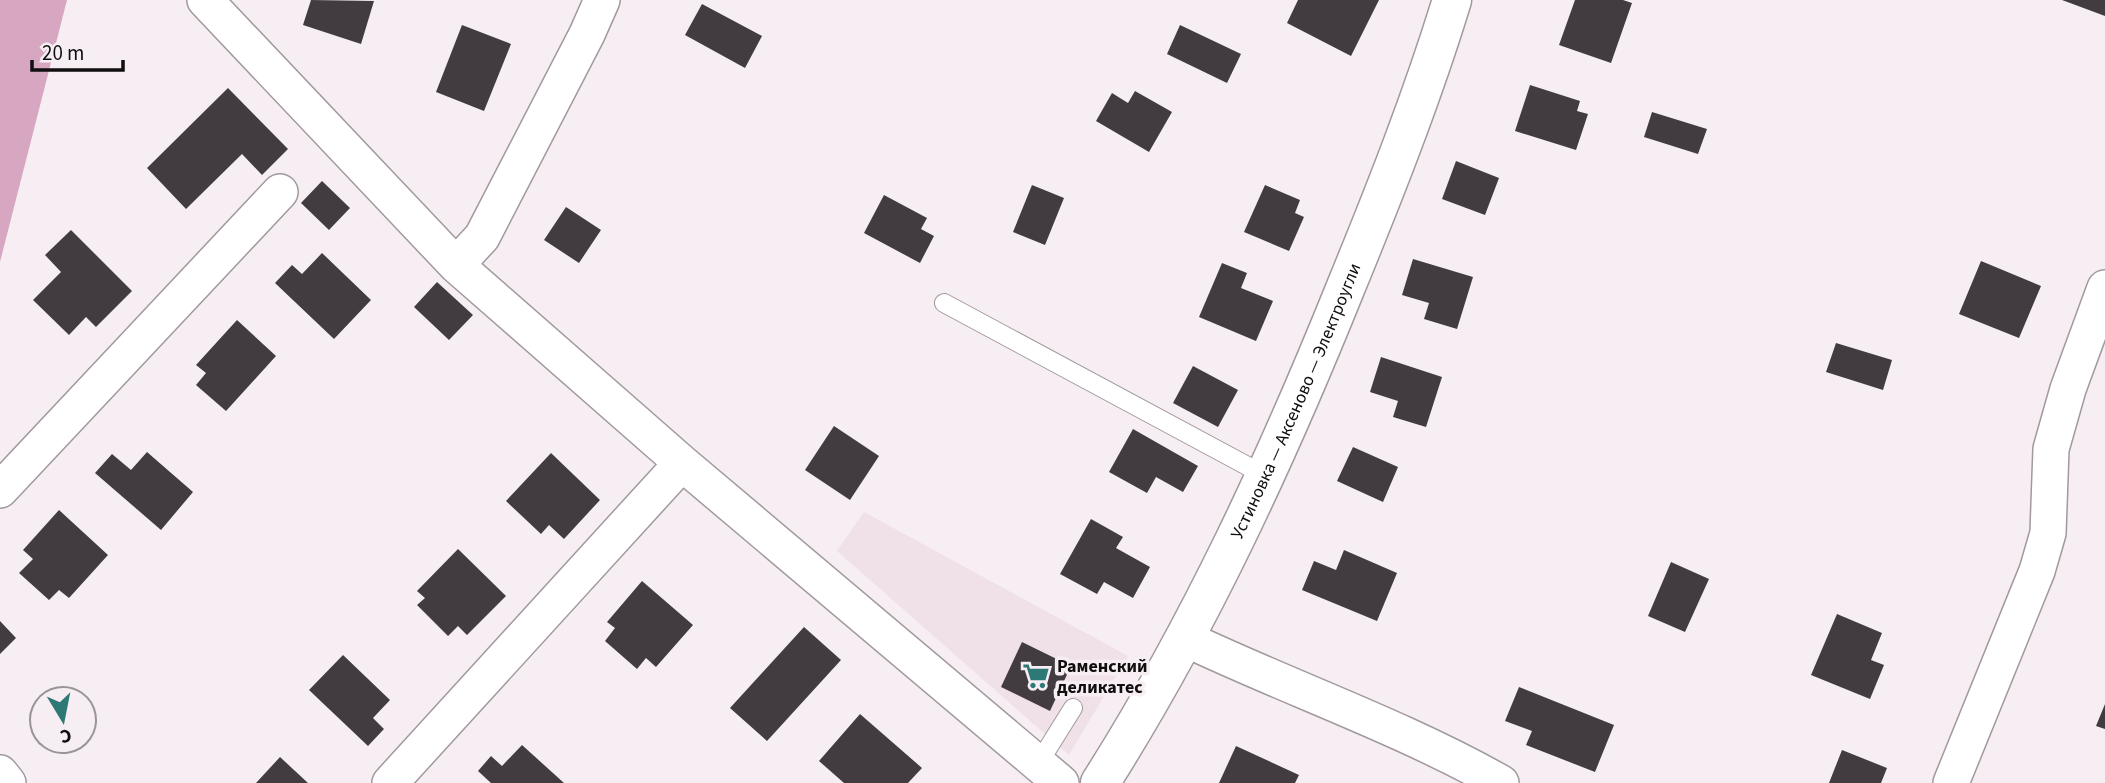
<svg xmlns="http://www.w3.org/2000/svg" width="2105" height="783" viewBox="0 0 2105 783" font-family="'Source Sans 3',sans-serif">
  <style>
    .built { fill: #f0e0e8 }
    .forest { fill: #d7a7c2 }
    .building { fill: #423c40 }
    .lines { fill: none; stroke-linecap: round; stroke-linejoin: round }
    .service-casing { stroke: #a1999d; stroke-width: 20 }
    .minor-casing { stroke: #a1999d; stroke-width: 38 }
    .secondary-casing { stroke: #a1999d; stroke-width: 41 }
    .service { stroke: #fff; stroke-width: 18 }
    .minor { stroke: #fff; stroke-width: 35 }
    .secondary { stroke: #fff; stroke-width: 38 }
    .labels { text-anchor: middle; stroke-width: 7; stroke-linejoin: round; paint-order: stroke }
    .street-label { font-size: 18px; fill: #100e0f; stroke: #f6eef2 }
    .poi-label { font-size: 18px; font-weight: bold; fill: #100e0f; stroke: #f6eef2; text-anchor: start }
  </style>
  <rect width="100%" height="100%" fill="#f6eef2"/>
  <path class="built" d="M 864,512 L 1128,656 L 1069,755 L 837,551 Z"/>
  <path class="forest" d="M 0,0 L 67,0 L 0,262 Z"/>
  <path class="building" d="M 311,0 L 374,1 L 361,44 L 303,25 Z
    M 1298,0 L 1379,0 L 1351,56 L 1287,23 Z
    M 1575,0 L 1623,0 L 1632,3 L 1611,63 L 1559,45 Z
    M 2062,0 L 2105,0 L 2105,16 Z
    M 702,4 L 762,36 L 745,68 L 685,35 Z
    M 462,25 L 511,44 L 484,111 L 436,92 Z
    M 1180,25 L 1241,54 L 1227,83 L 1167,54 Z
    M 1530,85 L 1580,101 L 1577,111 L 1588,114 L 1576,150 L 1515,131 Z
    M 228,88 L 288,149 L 262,175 L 242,154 L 186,209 L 147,168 Z
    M 1135,91 L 1172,112 L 1149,152 L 1096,121 L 1112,93 L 1128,103 Z
    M 1652,112 L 1707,129 L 1698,154 L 1644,137 Z
    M 1456,161 L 1499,178 L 1485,215 L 1442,199 Z
    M 322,181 L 350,208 L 329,230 L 301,203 Z
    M 1032,185 L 1064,198 L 1045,245 L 1013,232 Z
    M 1265,185 L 1300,200 L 1295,213 L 1304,217 L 1289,251 L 1244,232 Z
    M 884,195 L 927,218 L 921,229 L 934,236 L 920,263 L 864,233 Z
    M 566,207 L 601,230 L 579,263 L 544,240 Z
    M 71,230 L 132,291 L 96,327 L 86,317 L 69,335 L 33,300 L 61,272 L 45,255 Z
    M 322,253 L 371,300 L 334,339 L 275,283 L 292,265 L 302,274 Z
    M 1413,259 L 1473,277 L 1457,329 L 1424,319 L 1429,303 L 1402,295 Z
    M 1981,261 L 2041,286 L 2019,338 L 1959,314 Z
    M 1222,263 L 1247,273 L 1241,288 L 1273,301 L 1256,341 L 1199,317 Z
    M 437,282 L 473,315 L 449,340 L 414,307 Z
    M 237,320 L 276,356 L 226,411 L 196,385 L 206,373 L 196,365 Z
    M 1836,343 L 1892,360 L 1883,390 L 1826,372 Z
    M 1381,357 L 1442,377 L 1426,427 L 1393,417 L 1398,401 L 1370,392 Z
    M 1193,366 L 1238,390 L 1218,427 L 1173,403 Z
    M 834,426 L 879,456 L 850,500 L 805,470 Z
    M 1133,429 L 1198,466 L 1183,492 L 1156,477 L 1147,493 L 1109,472 Z
    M 1353,447 L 1398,467 L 1383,502 L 1337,481 Z
    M 147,452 L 193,492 L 161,530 L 95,473 L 112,454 L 131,470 Z
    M 551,453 L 600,500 L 564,539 L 549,525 L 541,534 L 506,501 Z
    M 59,510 L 108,555 L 69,598 L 59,590 L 49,600 L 19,573 L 33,559 L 23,550 Z
    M 1091,519 L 1123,537 L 1116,548 L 1150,567 L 1133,598 L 1104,582 L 1097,594 L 1060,574 Z
    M 458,549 L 506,596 L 467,635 L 458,626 L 448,636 L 417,605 L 425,598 L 417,591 Z
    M 1344,550 L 1397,573 L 1377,621 L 1302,590 L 1314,561 L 1336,570 Z
    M 1671,562 L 1709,579 L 1685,632 L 1648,616 Z
    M 642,581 L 693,625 L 656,667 L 646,658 L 637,669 L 605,641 L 615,628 L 607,622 Z
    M 1837,614 L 1882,633 L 1871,660 L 1884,665 L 1870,699 L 1811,675 Z
    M 0,621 L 16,638 L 0,654 Z
    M 804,627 L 841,660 L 767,741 L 730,708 Z
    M 1022,642 L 1071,666 L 1050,711 L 1001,687 Z
    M 343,655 L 390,700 L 373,718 L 384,729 L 368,746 L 309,690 Z
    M 1519,687 L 1614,725 L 1595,772 L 1526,745 L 1532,731 L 1505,721 Z
    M 2105,704 L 2105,729 L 2096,726 Z
    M 860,714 L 922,768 L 908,783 L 844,783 L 819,761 Z
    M 522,745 L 564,783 L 491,783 L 478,771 L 491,756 L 502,766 Z
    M 1236,746 L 1299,775 L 1295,783 L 1219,783 Z
    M 1842,750 L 1887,768 L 1881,783 L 1829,783 Z
    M 280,757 L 308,783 L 256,783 Z"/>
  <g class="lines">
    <g class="service-casing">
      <path id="service" d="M 944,303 L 1266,476
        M 1038,764 L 1073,708"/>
    </g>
    <g class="minor-casing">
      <path id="minor" d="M 205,0 L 456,265 L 682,463 L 1061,783
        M 456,265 L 482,237 L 587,34 L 602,0
        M 0,490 L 280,192
        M 1184,638 C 1289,688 1400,726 1501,783
        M 0,773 L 8,783
        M 390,783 L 682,463
        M 1951,783 L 2037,571 L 2048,533 L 2051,449 L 2068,389 L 2105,288"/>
    </g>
    <g class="secondary-casing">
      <g id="secondary">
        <path id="s1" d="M 1100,783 C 1199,627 1276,460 1345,289 C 1384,194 1422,98 1452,0"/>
      </g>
    </g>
    <use href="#service" class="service"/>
    <use href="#minor" class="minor"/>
    <use href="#secondary" class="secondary"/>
  </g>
  <defs>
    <g id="supermarket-bare" transform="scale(2.1)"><path d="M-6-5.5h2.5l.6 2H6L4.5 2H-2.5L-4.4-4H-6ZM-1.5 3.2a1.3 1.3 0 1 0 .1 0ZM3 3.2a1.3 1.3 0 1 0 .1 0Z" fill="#2e7876" stroke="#f6eef2" stroke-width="2.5" paint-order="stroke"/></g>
  </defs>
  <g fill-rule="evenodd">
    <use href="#supermarket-bare" x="1036" y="676"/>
  </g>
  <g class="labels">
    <g class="street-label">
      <text dy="6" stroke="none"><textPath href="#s1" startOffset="430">Устиновка — Аксеново — Электроугли</textPath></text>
    </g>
    <g class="poi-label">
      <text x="1057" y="672">Раменский<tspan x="1057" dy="21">деликатес</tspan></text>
    </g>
  </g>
  <g transform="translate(63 720) rotate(170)"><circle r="33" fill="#f6eef2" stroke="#9a9497" stroke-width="2"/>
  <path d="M0-5L12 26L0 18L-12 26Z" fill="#2e7876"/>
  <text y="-10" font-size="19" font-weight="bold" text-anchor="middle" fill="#100e0f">С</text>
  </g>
  <path d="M32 60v10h91v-10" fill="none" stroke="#100e0f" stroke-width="3.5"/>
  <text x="42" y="60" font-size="21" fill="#100e0f" stroke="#f6eef2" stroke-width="5" paint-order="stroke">20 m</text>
</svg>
